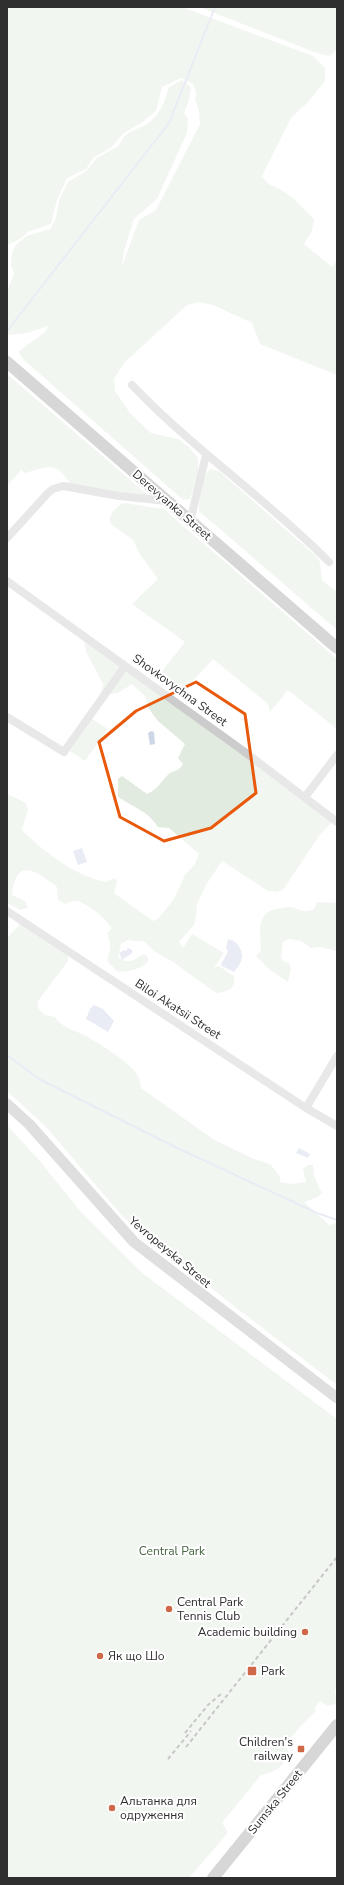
<svg xmlns="http://www.w3.org/2000/svg" width="344" height="1885" viewBox="0 0 344 1885" font-family="'Nunito Sans',sans-serif">
  <style>
    .green { fill: #e2ebdf }
    .water { fill: #ced6e8 }
    .lines { fill: none; stroke-linecap: round; stroke-linejoin: round }
    .stream { stroke: #ced6e8; stroke-width: 2 }
    .street { stroke: #ccc; stroke-width: 8 }
    .secondary { stroke: #b9b9b9; stroke-width: 11 }
    .primary { stroke: #a7a7a7; stroke-width: 12 }
    .rail { stroke: #848484; stroke-width: 2; stroke-dasharray: 4 3; stroke-linecap: butt }
    .marked { fill: none; stroke: #e8590c; stroke-width: 3; stroke-linejoin: round }
    .poi-dot { fill: #cf6849; stroke: #fff; stroke-width: 1.5 }
    .labels { text-anchor: middle; stroke-width: 4; stroke-linejoin: round; paint-order: stroke }
    .street-label { font-size: 12px; fill: #2f2f2f; stroke: #fff }
    .park-label { font-size: 12px; fill: #486642; stroke: #fff }
    .poi-label { font-size: 12px; fill: #2f2f2f; stroke: #fff; text-anchor: start }
  </style>
  <rect width="100%" height="100%" fill="#fff"/>
  <path class="green" d="M 7,7 L 182,7 L 313,56 L 325,68 L 325,81 L 308,102 L 291,118 L 262,176 C 269,187 271,184 281,190 C 294,197 304,209 314,219 L 312,231 L 304,244 L 332,267 L 337,260 L 337,375 L 260,344 L 252,323 L 213,305 L 199,302 L 187,305 L 124,363 L 114,379 L 115,391 L 130,413 L 151,433 L 178,439 L 189,447 L 198,458 L 198,476 L 190,499 L 183,500 L 24,360 L 18,352 L 45,332 L 48,326 L 27,333 L 7,335 L 7,292 L 14,273 L 11,265 L 12,253 L 15,246 L 26,236 L 50,229 L 56,218 L 59,200 L 68,182 L 86,171 L 98,157 L 119,146 C 126,129 134,132 147,124 C 160,115 165,101 169,87 L 182,80 L 191,87 L 189,100 L 184,113 L 188,119 L 187,133 L 157,199 L 134,219 L 124,251 L 122,266 L 139,220 L 156,210 L 200,124 L 199,111 L 195,100 L 196,92 L 193,84 L 181,78 L 162,87 L 156,111 L 141,123 L 123,134 L 111,148 L 94,157 L 86,169 L 67,178 L 57,200 L 51,224 L 28,232 L 20,239 L 7,245 Z
    M 199,7 L 337,7 L 337,49 L 330,56 L 317,53 Z
    M 7,374 L 149,496 L 147,497 L 71,485 C 56,461 50,466 25,473 L 21,470 L 7,486 Z
    M 211,469 L 219,471 L 316,556 L 320,562 L 322,580 L 337,592 L 337,630 L 199,511 C 200,498 198,478 211,469 Z
    M 124,503 L 164,509 L 337,659 L 337,729 L 288,690 L 270,712 L 268,704 L 213,659 L 192,682 L 182,688 L 156,679 L 185,642 L 132,604 L 158,579 L 139,553 L 133,540 L 112,525 L 109,520 C 111,512 117,506 124,503 Z
    M 84,639 L 174,704 L 332,822 L 319,836 L 283,890 L 276,892 L 268,891 L 222,861 L 206,885 L 197,904 L 196,917 L 194,925 L 179,942 L 183,948 L 192,934 L 224,953 L 214,968 L 219,966 L 234,976 C 237,989 227,992 216,993 L 173,962 L 154,951 L 145,942 L 128,940 L 121,944 L 118,957 C 130,965 133,960 144,954 L 148,957 L 148,962 C 141,969 126,973 117,971 L 107,961 C 111,950 111,944 107,933 L 112,928 C 107,920 85,900 74,901 C 72,901 68,903 65,904 L 58,900 L 57,887 C 36,871 16,856 12,895 L 25,901 L 28,908 L 20,910 L 7,903 L 7,794 L 26,803 L 28,810 L 22,830 C 44,852 75,876 106,882 L 115,878 L 117,882 L 114,893 L 153,921 L 159,918 L 174,899 L 185,875 L 195,864 L 199,854 L 169,828 L 158,827 C 148,811 133,807 118,797 L 118,779 L 122,776 L 147,794 C 160,788 161,780 170,773 C 176,770 180,770 183,764 L 178,758 L 185,744 L 158,721 L 147,706 L 146,697 L 132,684 L 118,693 L 100,696 L 103,684 L 86,652 Z
    M 92,719 L 108,729 L 85,761 L 70,751 Z
    M 317,902 L 337,903 L 337,951 L 320,947 L 311,948 L 301,941 L 289,939 L 283,942 L 281,958 L 285,962 L 289,963 L 291,969 L 288,982 L 270,970 L 256,956 L 261,950 C 260,933 256,912 277,909 C 281,908 286,907 290,907 C 302,909 300,914 314,909 Z
    M 21,923 L 68,956 L 68,961 L 38,1001 L 38,1008 L 45,1015 L 55,1017 C 62,1028 75,1030 86,1036 C 100,1044 130,1062 138,1076 C 140,1079 140,1084 141,1088 L 213,1139 L 254,1159 L 270,1164 L 280,1176 L 280,1182 L 292,1184 L 306,1182 L 303,1169 L 308,1165 L 313,1165 L 314,1176 L 322,1193 L 318,1197 L 304,1202 L 329,1225 L 336,1223 L 337,1220 L 337,1385 L 235,1307 L 123,1217 L 46,1127 L 7,1091 L 7,938 Z
    M 7,1125 L 39,1160 L 81,1212 L 141,1272 L 337,1419 L 337,1689 L 335,1690 L 336,1704 L 328,1706 L 320,1701 L 314,1709 L 316,1711 L 299,1728 L 285,1745 L 289,1752 C 285,1766 275,1773 261,1775 L 222,1823 L 228,1832 L 225,1836 L 189,1878 L 7,1878 Z"/>
  <path class="water" d="M 151,731 L 154,732 L 155,744 L 150,745 L 148,733 Z
    M 82,848 L 87,862 L 78,865 L 73,851 Z
    M 228,939 C 237,940 245,952 241,961 C 240,965 236,969 234,972 L 222,966 L 221,964 L 228,952 L 226,948 Z
    M 128,948 L 132,950 L 132,953 L 122,960 L 119,953 L 124,950 L 126,951 Z
    M 94,1005 L 103,1009 L 114,1021 L 108,1032 L 86,1019 L 90,1009 Z
    M 299,1148 L 310,1154 L 308,1158 L 296,1153 Z"/>
  <g class="lines">
    <path class="stream" d="M 7,331 L 169,123 L 215,7
      M 7,1055 L 39,1079 L 173,1146 L 317,1213 L 337,1220"/>
    <path class="street" d="M 132,385 C 193,449 267,499 329,562
      M 190,522 L 206,455
      M 7,538 L 48,493 L 53,489 L 63,486 L 119,496 L 167,501
      M 7,581 L 242,750 L 337,822
      M 7,717 L 64,752 L 125,666
      M 305,797 L 337,755
      M 7,911 L 306,1108 L 337,1126
      M 306,1108 L 337,1056"/>
    <path class="secondary" d="M 7,1104 L 29,1124 L 134,1242 L 337,1398"/>
    <path class="primary" d="M 7,362 L 337,648
      M 213,1878 L 337,1725"/>
    <path class="rail" d="M 185,1733 L 208,1705 L 221,1694
      M 186,1747 L 337,1557
      M 168,1759 L 191,1731"/>
  </g>
  <path d="M0 0H344V1885H0ZM 196,682 L 245,714 L 256,793 L 211,828 L 164,841 L 120,817 L 99,742 L 136,711 Z" fill="#fff" fill-opacity=".55" fill-rule="evenodd"/>
  <path class="marked" d="M 196,682 L 245,714 L 256,793 L 211,828 L 164,841 L 120,817 L 99,742 L 136,711 Z"/>
  <g class="poi-dot">
    <circle cx="169" cy="1609" r="4"/>
    <circle cx="305" cy="1632" r="4"/>
    <circle cx="100" cy="1656" r="4"/>
    <rect x="247" y="1666" width="10" height="10" rx="2"/>
    <rect x="297" y="1745" width="8" height="8" rx="2"/>
    <circle cx="112" cy="1808" r="4"/>
  </g>
  <g class="labels">
    <g class="street-label">
      <text transform="translate(172 505) rotate(41)" y="4">Derevyanka Street</text>
      <text transform="translate(180 690) rotate(36)" y="4">Shovkovychna Street</text>
      <text transform="translate(178 1009) rotate(33)" y="4">Biloi Akatsii Street</text>
      <text transform="translate(170 1252) rotate(40)" y="4">Yevropeyska Street</text>
      <text transform="translate(275 1802) rotate(-51)" y="4">Sumska Street</text>
    </g>
    <g class="park-label">
      <text x="172" y="1555">Central Park</text>
    </g>
    <g class="poi-label">
      <text x="177" y="1606">Central Park<tspan x="177" dy="14">Tennis Club</tspan></text>
      <text x="297" y="1636" text-anchor="end">Academic building</text>
      <text x="108" y="1660">Як що Шо</text>
      <text x="261" y="1675">Park</text>
      <text x="293" y="1746" text-anchor="end">Children's<tspan x="293" dy="14">railway</tspan></text>
      <text x="120" y="1805">Альтанка для<tspan x="120" dy="14">одруження</tspan></text>
    </g>
  </g>
  <rect width="344" height="1885" fill="none" stroke="#2f2f2f" stroke-width="16"/>
</svg>
